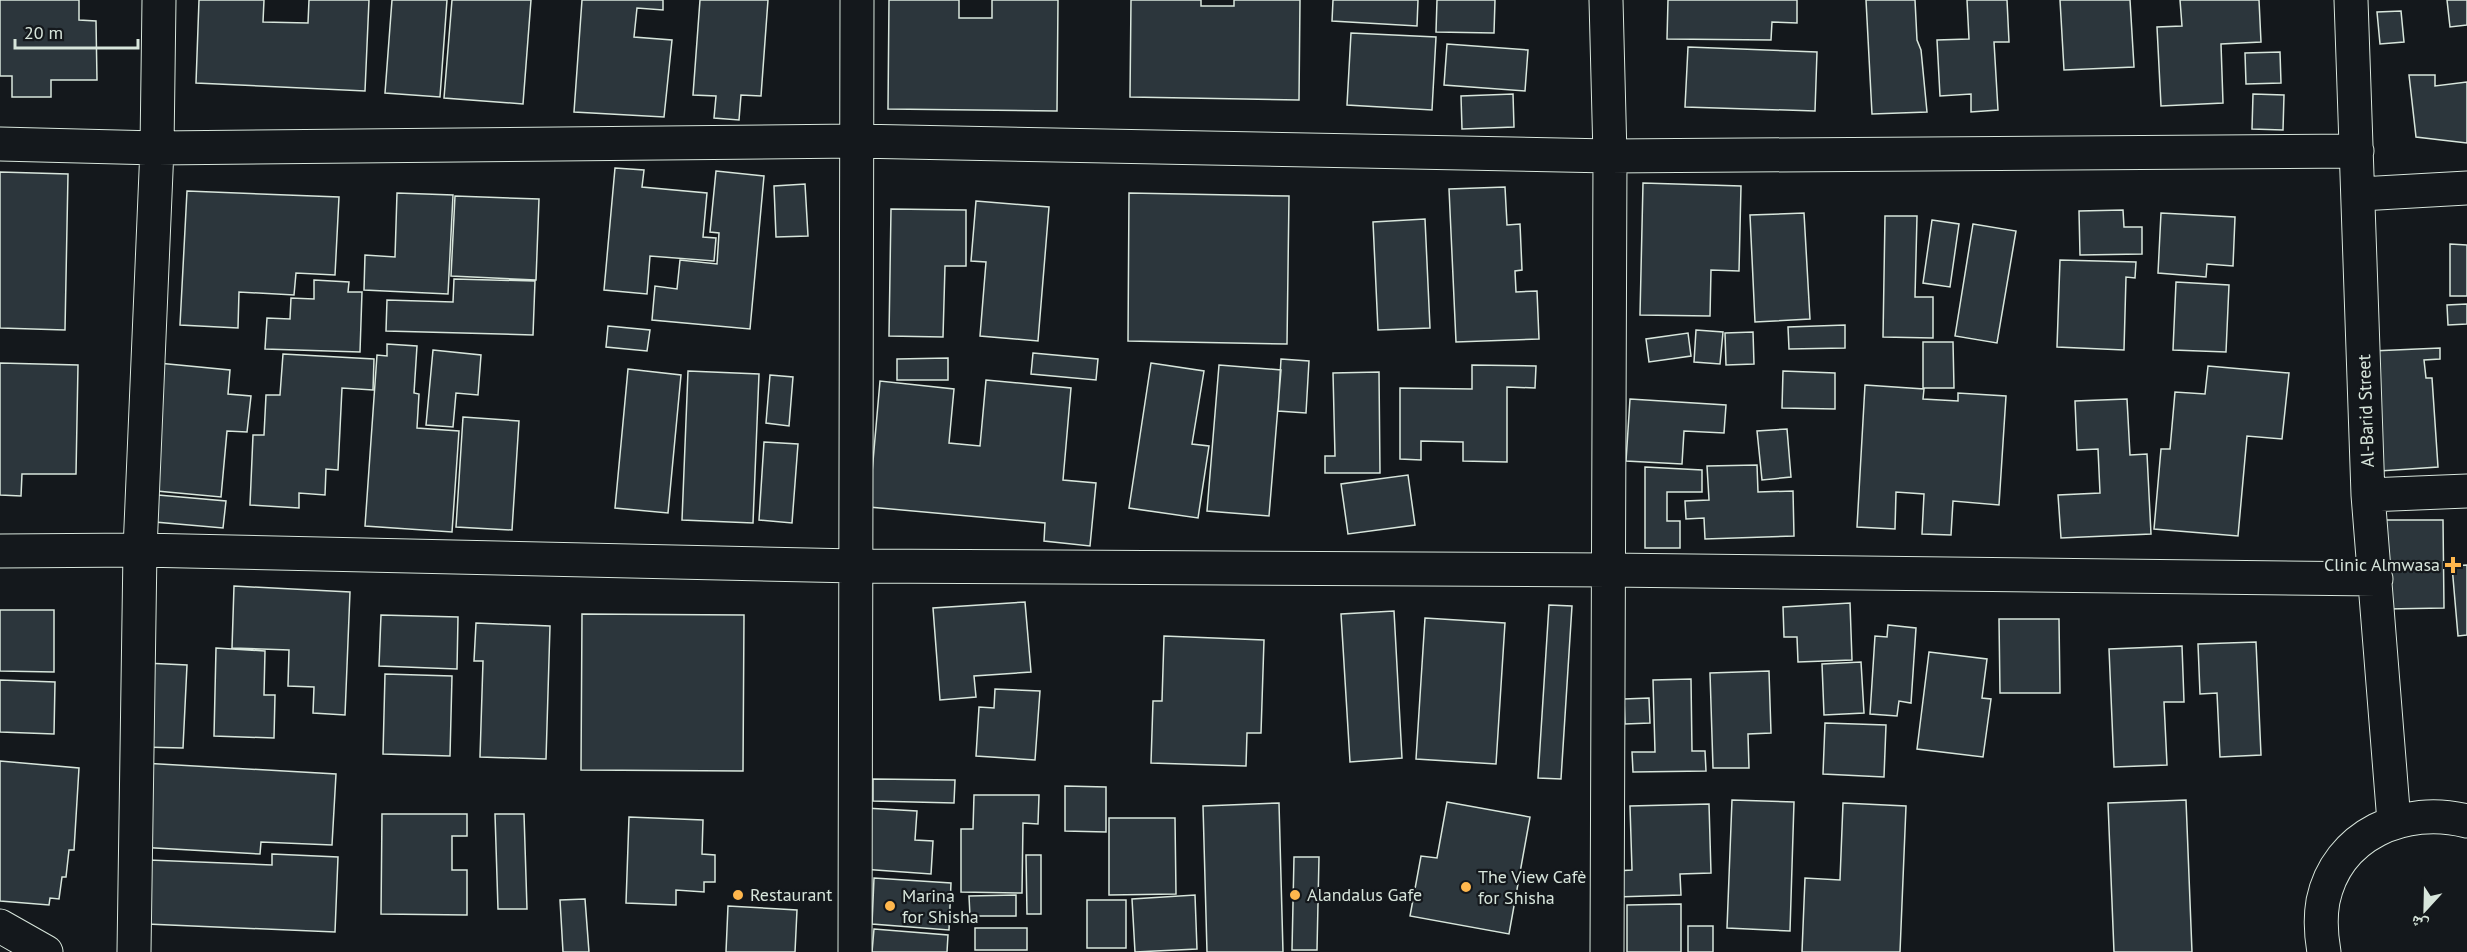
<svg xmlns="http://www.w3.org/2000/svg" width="2467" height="952" viewBox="0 0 2467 952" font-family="'PT Sans','Noto Naskh Arabic',sans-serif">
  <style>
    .building { fill: #2c363c; stroke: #d8e6dc; stroke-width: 1.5 }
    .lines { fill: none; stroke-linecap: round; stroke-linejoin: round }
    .minor-casing { stroke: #d8e6dc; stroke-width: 35 }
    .minor { stroke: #14181c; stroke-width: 33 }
    .poi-dot { fill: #ffb74d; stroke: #14181c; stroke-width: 2 }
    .labels { text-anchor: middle; stroke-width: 4.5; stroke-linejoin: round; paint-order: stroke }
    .street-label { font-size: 18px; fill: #d8e6dc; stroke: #14181c }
    .poi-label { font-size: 18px; fill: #d8e6dc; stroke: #14181c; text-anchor: start }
  </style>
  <rect width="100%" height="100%" fill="#14181c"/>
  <path class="building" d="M 0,0 L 79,0 L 79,20 L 96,21 L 97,80 L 51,80 L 51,97 L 12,97 L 12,76 L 0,76 Z
    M 199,0 L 264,0 L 263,22 L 308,23 L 309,0 L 369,0 L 365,91 L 196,83 Z
    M 392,0 L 447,0 L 440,97 L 385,93 Z
    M 452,0 L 531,0 L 523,104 L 444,98 Z
    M 582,0 L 663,0 L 663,10 L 637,8 L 634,37 L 672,40 L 664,117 L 574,112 Z
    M 700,0 L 768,0 L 761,96 L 741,95 L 739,120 L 714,118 L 716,96 L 693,95 Z
    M 889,0 L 959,0 L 959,18 L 992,18 L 992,0 L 1058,0 L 1057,111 L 888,109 Z
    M 1131,0 L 1201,0 L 1201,6 L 1234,6 L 1234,0 L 1300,0 L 1299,100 L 1130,97 Z
    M 1333,0 L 1418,0 L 1417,26 L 1332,21 Z
    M 1437,0 L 1495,0 L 1494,33 L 1436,32 Z
    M 1668,0 L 1797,0 L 1797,23 L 1772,22 L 1771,40 L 1667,39 Z
    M 1866,0 L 1915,0 L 1917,40 L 1921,50 L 1927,112 L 1872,114 Z
    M 1967,0 L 2007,0 L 2009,42 L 1994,42 L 1998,110 L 1971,112 L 1971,94 L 1940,96 L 1937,40 L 1969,39 Z
    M 2060,0 L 2130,0 L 2134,67 L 2064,70 Z
    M 2180,0 L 2259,0 L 2261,42 L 2221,44 L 2223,103 L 2161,106 L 2157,27 L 2182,26 Z
    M 2447,0 L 2467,0 L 2467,25 L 2450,27 Z
    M 2401,11 L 2404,42 L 2380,44 L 2377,12 Z
    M 1351,33 L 1436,37 L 1432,110 L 1347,105 Z
    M 1447,44 L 1528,50 L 1525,91 L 1444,85 Z
    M 1688,47 L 1817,52 L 1815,111 L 1685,107 Z
    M 2280,52 L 2281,83 L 2246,84 L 2245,53 Z
    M 2409,75 L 2435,75 L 2435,86 L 2467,82 L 2467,143 L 2416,137 Z
    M 1513,94 L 1514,127 L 1462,129 L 1461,96 Z
    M 2253,94 L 2284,95 L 2283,130 L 2252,129 Z
    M 615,168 L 644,170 L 642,187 L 707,193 L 703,237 L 716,238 L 714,261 L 650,256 L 647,294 L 604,290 Z
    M 716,171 L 764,176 L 750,329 L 652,320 L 655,286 L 677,289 L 680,260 L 717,264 L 719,233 L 710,232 Z
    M 0,172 L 68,174 L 65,330 L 0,328 Z
    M 1643,183 L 1741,186 L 1739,271 L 1711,270 L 1710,316 L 1640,315 Z
    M 805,184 L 808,236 L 776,237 L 774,186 Z
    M 1505,187 L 1507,225 L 1520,224 L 1522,270 L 1515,271 L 1516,292 L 1537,291 L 1539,339 L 1456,342 L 1449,189 Z
    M 187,191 L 339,197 L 335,275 L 296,273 L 294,295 L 239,292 L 238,328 L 180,325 Z
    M 397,193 L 453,195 L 448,294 L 364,290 L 365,255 L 395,257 Z
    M 1129,193 L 1289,196 L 1287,344 L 1128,341 Z
    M 455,196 L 539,199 L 536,280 L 451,276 Z
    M 976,201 L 1049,207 L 1038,341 L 980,336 L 986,262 L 971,261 Z
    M 891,209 L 966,210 L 966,266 L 945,266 L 943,337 L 889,336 Z
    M 2123,210 L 2124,227 L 2142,227 L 2142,254 L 2080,255 L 2079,211 Z
    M 1804,213 L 1810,319 L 1755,322 L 1750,215 Z
    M 2161,213 L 2235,217 L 2233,266 L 2207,264 L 2206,277 L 2158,273 Z
    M 1885,216 L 1917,216 L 1915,297 L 1933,297 L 1933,338 L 1883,337 Z
    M 1425,219 L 1430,328 L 1378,330 L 1373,222 Z
    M 1932,220 L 1959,224 L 1950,287 L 1923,283 Z
    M 1973,224 L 2016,231 L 1997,343 L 1955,336 Z
    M 2450,244 L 2467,245 L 2467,296 L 2450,296 Z
    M 2060,260 L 2136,262 L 2135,278 L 2126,277 L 2124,350 L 2057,347 Z
    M 454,279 L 535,281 L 533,335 L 386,331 L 387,300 L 453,302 Z
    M 314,280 L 349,282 L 348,292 L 362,292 L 360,352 L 265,349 L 267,318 L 290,319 L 291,298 L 314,299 Z
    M 2176,282 L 2229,285 L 2226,352 L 2173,350 Z
    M 2467,304 L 2467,324 L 2448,325 L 2447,305 Z
    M 1845,325 L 1845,348 L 1789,349 L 1788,327 Z
    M 608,326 L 650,330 L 647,351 L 606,347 Z
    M 1696,330 L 1723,332 L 1720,364 L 1694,362 Z
    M 1753,332 L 1754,364 L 1726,365 L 1725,333 Z
    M 1688,333 L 1691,356 L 1649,362 L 1646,339 Z
    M 1923,342 L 1953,342 L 1954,388 L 1923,388 Z
    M 387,344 L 417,346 L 414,393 L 419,394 L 417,428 L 459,431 L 452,532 L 365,526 L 377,355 L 387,356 Z
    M 2440,348 L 2440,359 L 2424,360 L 2426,378 L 2432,378 L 2438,467 L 2380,471 L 2372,351 Z
    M 433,350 L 481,355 L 478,395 L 456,393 L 453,427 L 426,425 Z
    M 1033,353 L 1098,359 L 1096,380 L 1031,374 Z
    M 283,354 L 374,359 L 373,390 L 342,388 L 338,470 L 326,469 L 325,495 L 299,493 L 299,508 L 250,505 L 253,435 L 264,435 L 266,395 L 280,395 Z
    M 948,358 L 948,380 L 897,380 L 897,359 Z
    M 1281,359 L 1309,361 L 1306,413 L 1278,411 Z
    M 0,363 L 78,365 L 76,474 L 22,474 L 21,496 L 0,495 Z
    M 158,363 L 230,370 L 228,394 L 251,396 L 247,432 L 227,431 L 221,497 L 146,490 Z
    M 1151,363 L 1204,371 L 1192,444 L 1209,446 L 1198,518 L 1129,508 Z
    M 1219,365 L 1281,370 L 1269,516 L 1207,511 Z
    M 1472,365 L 1536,366 L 1535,388 L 1507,387 L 1507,462 L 1463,461 L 1463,442 L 1421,441 L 1421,460 L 1400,459 L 1400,388 L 1472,389 Z
    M 2208,366 L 2289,373 L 2282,439 L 2247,436 L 2238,536 L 2154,529 L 2161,449 L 2170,449 L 2175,392 L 2205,394 Z
    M 628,369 L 681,375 L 668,513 L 615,508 Z
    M 688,371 L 759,374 L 753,523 L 682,520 Z
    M 1783,371 L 1835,373 L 1835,409 L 1782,408 Z
    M 1379,372 L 1380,473 L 1325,473 L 1325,456 L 1335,456 L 1333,373 Z
    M 770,375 L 793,377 L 789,426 L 766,423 Z
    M 986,380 L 1071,388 L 1063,480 L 1096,483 L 1090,546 L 1044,541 L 1045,523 L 869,507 L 880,381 L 954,389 L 949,443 L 980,446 Z
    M 1865,385 L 1924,389 L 1923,399 L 1958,401 L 1958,393 L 2006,396 L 1999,505 L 1953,501 L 1951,535 L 1922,534 L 1924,494 L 1896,492 L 1895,529 L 1857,527 Z
    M 1630,399 L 1726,405 L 1724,433 L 1684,431 L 1682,464 L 1626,461 Z
    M 2127,399 L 2130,455 L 2147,454 L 2151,534 L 2061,538 L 2058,495 L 2100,493 L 2098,449 L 2077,450 L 2075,401 Z
    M 463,417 L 519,421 L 512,530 L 456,527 Z
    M 1787,429 L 1791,477 L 1762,480 L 1757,431 Z
    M 764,442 L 798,444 L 792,523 L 759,520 Z
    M 1757,465 L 1758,492 L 1793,491 L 1794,536 L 1705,539 L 1704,518 L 1686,519 L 1685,501 L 1709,500 L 1707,466 Z
    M 1645,467 L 1702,470 L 1702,492 L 1667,492 L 1667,521 L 1680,521 L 1680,548 L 1645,548 Z
    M 1408,475 L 1415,525 L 1348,534 L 1341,484 Z
    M 158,495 L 226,501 L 223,528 L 155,522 Z
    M 2384,520 L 2443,520 L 2444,608 L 2386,609 Z
    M 2467,565 L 2467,635 L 2458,636 L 2452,566 Z
    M 234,586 L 350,592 L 345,715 L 313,713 L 314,687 L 288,686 L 289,650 L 232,648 Z
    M 1025,602 L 1031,672 L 974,676 L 976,697 L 940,700 L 933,608 Z
    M 1850,603 L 1852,660 L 1798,662 L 1797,637 L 1784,637 L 1783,607 Z
    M 1549,605 L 1572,606 L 1561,779 L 1538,778 Z
    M 0,610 L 54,610 L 54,672 L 0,671 Z
    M 1394,611 L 1402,758 L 1350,762 L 1341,614 Z
    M 582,614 L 744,615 L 743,771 L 581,770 Z
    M 381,615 L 458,617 L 457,669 L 379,666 Z
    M 1425,618 L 1505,623 L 1496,764 L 1416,759 Z
    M 1999,619 L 2059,619 L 2060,693 L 2000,693 Z
    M 476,623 L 550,626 L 546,759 L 480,757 L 483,661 L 474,661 Z
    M 1888,625 L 1916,628 L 1911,703 L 1899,701 L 1897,716 L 1870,714 L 1875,636 L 1887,637 Z
    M 1164,636 L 1264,640 L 1261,733 L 1247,733 L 1246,766 L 1151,763 L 1153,701 L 1162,701 Z
    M 2256,642 L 2261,755 L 2220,757 L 2217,693 L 2200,694 L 2198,644 Z
    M 2182,646 L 2184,702 L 2164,702 L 2167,765 L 2114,767 L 2109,649 Z
    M 216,648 L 265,651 L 264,695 L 275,695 L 274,738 L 214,736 Z
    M 1929,652 L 1987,659 L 1982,698 L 1991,699 L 1983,757 L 1917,749 Z
    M 1861,662 L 1864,713 L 1824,715 L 1822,664 Z
    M 145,663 L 187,665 L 183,748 L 142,747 Z
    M 1769,671 L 1771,733 L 1748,734 L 1749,768 L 1713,768 L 1710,673 Z
    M 385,674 L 452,676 L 450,756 L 383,754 Z
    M 1691,679 L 1692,751 L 1705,751 L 1706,771 L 1633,772 L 1632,752 L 1655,752 L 1653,680 Z
    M 0,680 L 55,682 L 54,734 L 0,732 Z
    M 995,689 L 1040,691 L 1035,760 L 976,756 L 979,707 L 994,708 Z
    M 1649,698 L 1650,723 L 1625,724 L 1624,699 Z
    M 1825,723 L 1886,725 L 1884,777 L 1823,774 Z
    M 0,761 L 79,768 L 74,850 L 69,850 L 66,877 L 62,877 L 59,899 L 50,898 L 49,905 L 0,901 Z
    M 142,763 L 336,774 L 332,845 L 261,842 L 260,854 L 138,847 Z
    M 873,779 L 955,780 L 954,803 L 873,801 Z
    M 1065,786 L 1106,787 L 1106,832 L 1065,831 Z
    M 974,795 L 1039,795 L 1038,824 L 1023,823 L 1022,893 L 961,892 L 961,829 L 973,829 Z
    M 1732,800 L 1794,802 L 1790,931 L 1727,928 Z
    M 2186,800 L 2192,952 L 2114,952 L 2108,803 Z
    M 1447,802 L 1530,817 L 1509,934 L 1410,916 L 1421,856 L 1437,858 Z
    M 1279,803 L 1283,952 L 1207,952 L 1203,806 Z
    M 1843,803 L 1906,806 L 1900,952 L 1802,952 L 1805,878 L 1840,880 Z
    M 1709,804 L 1711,873 L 1680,874 L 1681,895 L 1615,897 L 1615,871 L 1632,870 L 1630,806 Z
    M 865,808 L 917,811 L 915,840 L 933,841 L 931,874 L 862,869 Z
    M 382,814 L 467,814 L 467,836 L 452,836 L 452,870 L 467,870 L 467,915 L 381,914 Z
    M 495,814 L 524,814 L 527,909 L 498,909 Z
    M 629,817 L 703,820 L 702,854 L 715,855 L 715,882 L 704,882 L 704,892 L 676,890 L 676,905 L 626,903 Z
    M 1109,818 L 1175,818 L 1176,894 L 1109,895 Z
    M 272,854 L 338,857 L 335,932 L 147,924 L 149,860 L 272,865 Z
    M 1026,855 L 1041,855 L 1041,914 L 1027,914 Z
    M 1294,857 L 1319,857 L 1317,950 L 1292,950 Z
    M 874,878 L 951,883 L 949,930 L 872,924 Z
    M 1016,895 L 1016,916 L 970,916 L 969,896 Z
    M 1195,895 L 1197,949 L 1135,952 L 1132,899 Z
    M 585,899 L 589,952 L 563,952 L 560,900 Z
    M 1087,900 L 1126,900 L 1126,948 L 1087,948 Z
    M 1681,904 L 1681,952 L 1627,952 L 1627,905 Z
    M 728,906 L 797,910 L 795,952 L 726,952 Z
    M 1688,926 L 1713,926 L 1713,952 L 1688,952 Z
    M 975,928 L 1027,928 L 1027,950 L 975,950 Z
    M 874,929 L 948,935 L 947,952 L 872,952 Z"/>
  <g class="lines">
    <g class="minor-casing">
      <path id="minor" d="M 1606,0 L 1610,156 L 1607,952
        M 2351,0 L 2368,495 L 2394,822
        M 0,144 L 157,148 L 855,141 L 1610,156 L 2357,151
        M 2360,194 L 2467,188
        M 2368,495 L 2467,491
        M 0,551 L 140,550 L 856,566 L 1608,570 L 2376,579
        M 0,926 L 46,952
        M 134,952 L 140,550 L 157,148 L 159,0
        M 855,952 L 857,0
        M 2324,952 C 2321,935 2320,918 2323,901 C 2337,834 2405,805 2467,821"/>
    </g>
    <use href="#minor" class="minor"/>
  </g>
  <g class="poi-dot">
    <path d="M2450 556h6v6h6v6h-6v6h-6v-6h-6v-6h6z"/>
    <circle cx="1466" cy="887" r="6"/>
    <circle cx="738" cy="895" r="6"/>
    <circle cx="1295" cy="895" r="6"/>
    <circle cx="890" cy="906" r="6"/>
  </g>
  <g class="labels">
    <g class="street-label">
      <text transform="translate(2366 411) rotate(-92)" y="6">Al-Barid Street</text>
    </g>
    <g class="poi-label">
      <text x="2440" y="571" text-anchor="end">Clinic Almwasa</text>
      <text x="1478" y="883">The View Cafè<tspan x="1478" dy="21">for Shisha</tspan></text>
      <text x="750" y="901">Restaurant</text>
      <text x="1307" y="901">Alandalus Gafe</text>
      <text x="902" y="902">Marina<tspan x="902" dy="21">for Shisha</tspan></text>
    </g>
  </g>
  <g transform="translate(2425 910) rotate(202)" stroke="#14181c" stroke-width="4.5" paint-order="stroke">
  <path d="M0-4.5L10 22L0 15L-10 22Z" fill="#d8e6dc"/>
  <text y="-9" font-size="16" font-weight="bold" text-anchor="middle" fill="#d8e6dc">ش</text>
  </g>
  <path d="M15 39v9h123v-9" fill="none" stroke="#d8e6dc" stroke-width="3"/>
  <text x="24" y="39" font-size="18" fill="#d8e6dc" stroke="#14181c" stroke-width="4.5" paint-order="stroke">20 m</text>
</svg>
